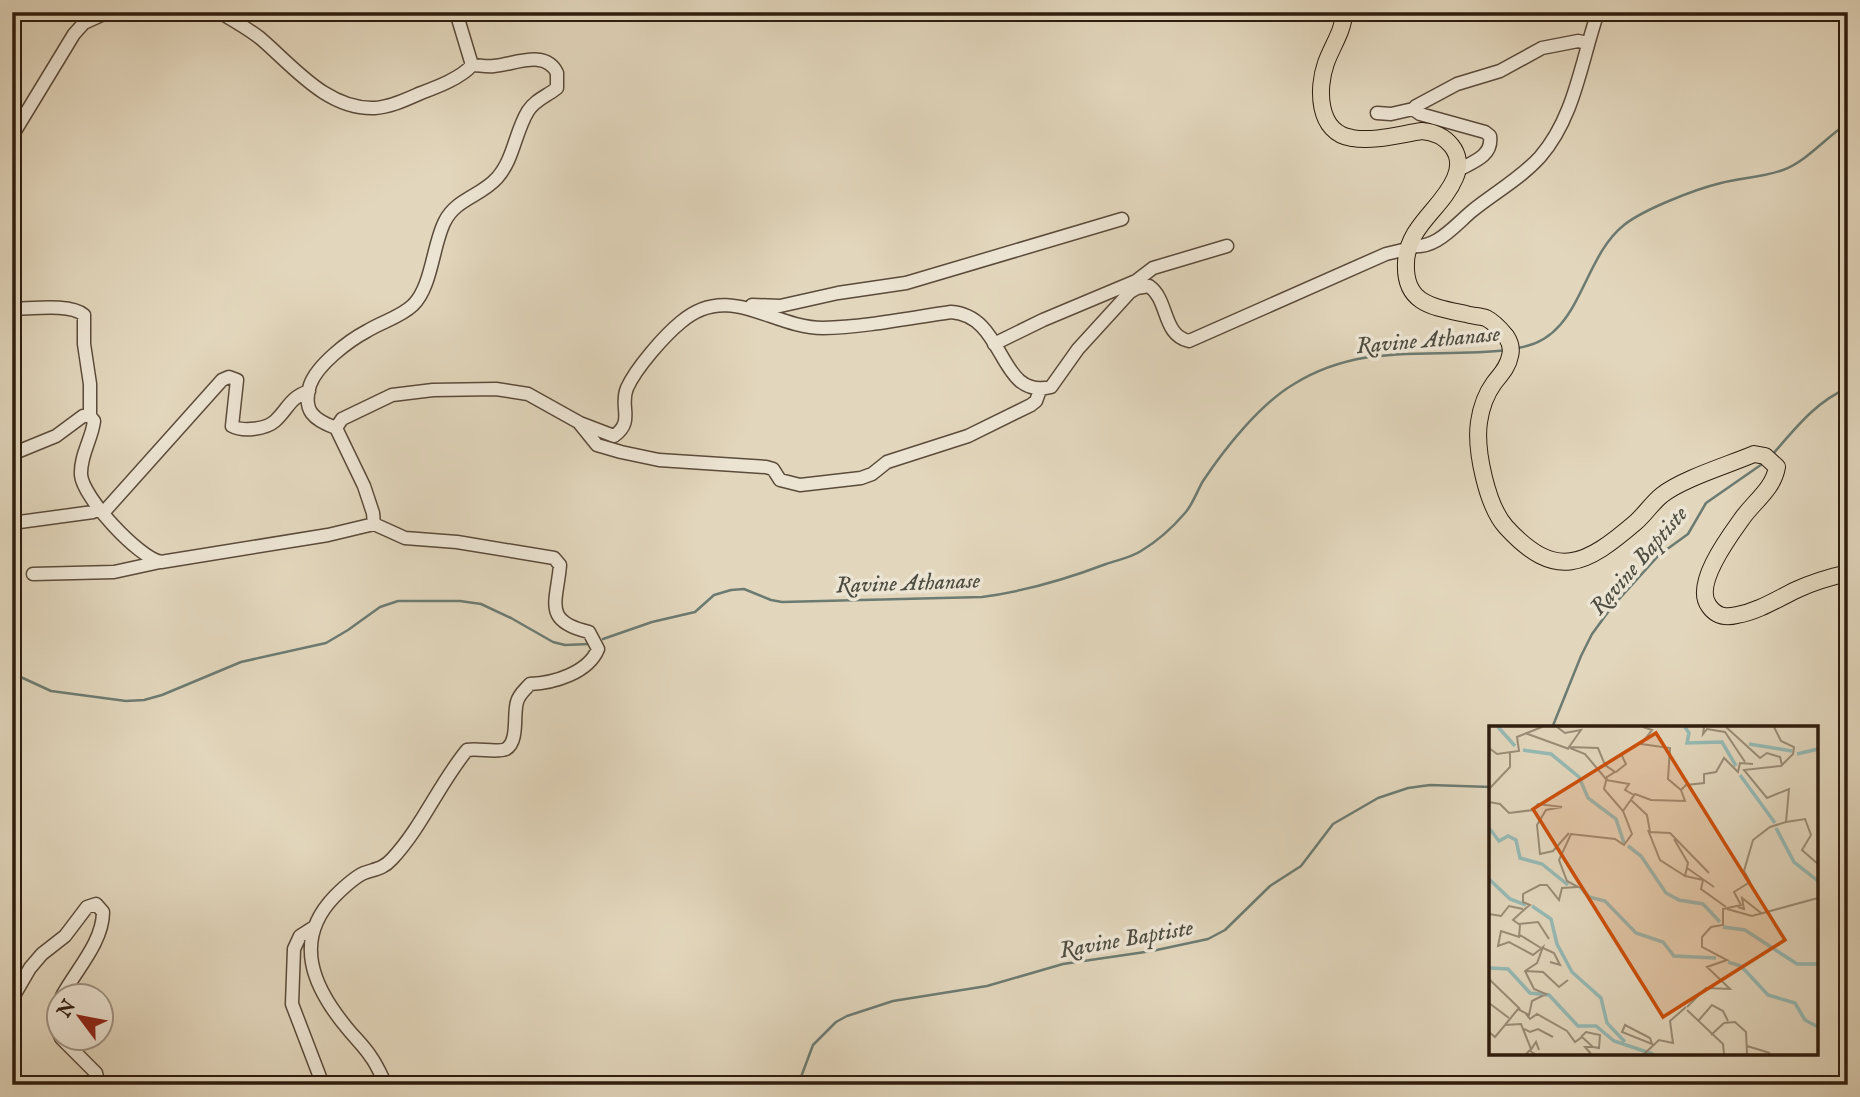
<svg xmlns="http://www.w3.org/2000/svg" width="1860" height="1097" viewBox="0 0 1860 1097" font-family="'IM FELL English',serif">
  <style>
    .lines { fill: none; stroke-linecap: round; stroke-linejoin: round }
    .stream { stroke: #6c7b72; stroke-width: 2.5 }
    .minor-casing { stroke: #5b4b3a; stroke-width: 15 }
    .major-casing { stroke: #2e1d0e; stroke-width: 18 }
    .minor { stroke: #ece4d3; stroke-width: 12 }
    .major { stroke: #e2d6bc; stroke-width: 16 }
    .labels { text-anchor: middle; stroke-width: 7; stroke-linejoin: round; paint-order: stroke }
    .water-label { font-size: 23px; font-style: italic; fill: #4d4c40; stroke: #ece4d3 }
    .inset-river { fill: none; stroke: #95b9b4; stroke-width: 3.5 }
    .inset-road { fill: none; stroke: #9a8c76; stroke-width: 2 }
    .view { fill: #cc500c; fill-opacity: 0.15; stroke: #cc500c; stroke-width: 3.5 }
    .inset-edge { fill: none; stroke: #2e1d0e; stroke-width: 3.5 }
  </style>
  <rect width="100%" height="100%" fill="#e2d6bc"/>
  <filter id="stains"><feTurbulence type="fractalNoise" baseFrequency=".00286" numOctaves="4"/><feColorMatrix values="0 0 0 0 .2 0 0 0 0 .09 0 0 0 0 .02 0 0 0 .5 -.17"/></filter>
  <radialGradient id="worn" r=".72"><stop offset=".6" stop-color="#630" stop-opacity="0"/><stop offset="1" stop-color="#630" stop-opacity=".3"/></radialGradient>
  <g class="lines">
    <path class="stream" d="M 1517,348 C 1582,340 1580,260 1624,225 C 1644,209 1696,189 1721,183 C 1742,178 1763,177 1783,170 C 1807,161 1826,137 1848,123
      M 1772,455 C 1794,430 1816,401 1848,388
      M 603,639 L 652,622 L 695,612 L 714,595 L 731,590 L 744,589 L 771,600 L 782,602 L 982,597 C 1027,591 1064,580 1106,564 C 1117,560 1130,558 1141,551 C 1156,542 1173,527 1185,513 C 1193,504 1197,491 1203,481 C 1225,448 1260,404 1294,384 C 1364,341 1431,359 1507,350
      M 12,673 L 51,691 L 126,701 L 144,700 L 162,695 L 241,662 L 326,643 L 348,630 L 380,607 L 398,601 L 460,601 L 481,604 L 511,618 L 553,642 L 565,645 L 589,644
      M 1552,728 L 1581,656 L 1592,634 L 1611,608 L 1659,555 L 1688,534 L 1706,503 L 1765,462
      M 798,1085 L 813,1045 L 836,1022 L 847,1016 L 893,1001 L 987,986 L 1063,964 L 1152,951 L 1208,939 L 1225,930 L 1270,886 L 1301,866 L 1333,824 L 1378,798 L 1408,788 L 1430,785 L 1491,787"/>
    <g class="minor-casing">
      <path id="minor" d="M 219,12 C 233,20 247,28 260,38 C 293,66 327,110 375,108 C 391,107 407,99 421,93 C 437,87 461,78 472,65
        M 1377,113 L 1391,114 L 1413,109
        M 12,136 L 74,34 L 84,23 L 108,12
        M 1458,170 C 1473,162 1493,156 1490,136 L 1485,132 L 1420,114 L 1413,109 L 1416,106 L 1457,84 L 1500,71 L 1542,48 L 1578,41 L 1588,43
        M 1408,245 C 1434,252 1454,226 1472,211 C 1494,193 1520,179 1540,157 C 1575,117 1581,61 1598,12
        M 752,305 L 780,306 L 838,293 L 906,283 L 1122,219
        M 12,309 C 31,309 70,303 84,315 L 84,344 L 90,384 L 90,416
        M 994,344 L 1043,320 L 1136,281 L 1153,268 L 1227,246
        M 580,424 L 597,445 L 621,452 L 659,460 L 766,467 L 773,469 L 780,480 L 800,485 L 861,478 L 872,474 L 887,462 L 968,436 L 1031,405 L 1036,401 L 1040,390
        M 336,428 L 342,419 L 392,395 L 433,390 L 496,389 L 528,394 L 580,423 L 614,436 C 635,421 619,407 627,388 C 636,368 664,336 681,322 C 729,281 772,328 823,328 C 866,327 909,318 951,312 C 1007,316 997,400 1051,387 L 1078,349 L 1130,292 L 1137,288 L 1149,286 C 1169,300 1162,335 1189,341 L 1386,254 L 1407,249
        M 336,428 C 314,420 302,411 310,385 C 317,365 348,341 367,331 C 381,322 401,317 413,305 C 432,287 433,243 445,221 C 456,199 481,196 497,178 C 514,159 515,132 528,111 C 535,100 547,96 557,88 L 557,73 C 546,49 515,64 494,66 C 486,67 479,65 472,65 L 456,12
        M 336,428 L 364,486 L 373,513 L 374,524
        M 12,454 L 56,436 L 83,416 L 90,416 L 94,421 C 92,439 80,455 81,475 C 83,498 139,558 161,562 L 328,535 L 374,524
        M 103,513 L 222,380 L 229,377 L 237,380 L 232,426 C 243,432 266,429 275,421 C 289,408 289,398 309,391
        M 12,523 L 93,512 L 99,509
        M 374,524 L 405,538 L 457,542 L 554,558 L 560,565 C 557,602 542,621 589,632 L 598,649 C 588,673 554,683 530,684 C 525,690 519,694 517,702 C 513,715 519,741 506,749 C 497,753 479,748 467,750 C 439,784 422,827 392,859 C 383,869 375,869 364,873 C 353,878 343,888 335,896 C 292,940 313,987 347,1028 C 355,1038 364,1046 371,1057 C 377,1065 381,1075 386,1085
        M 33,574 L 114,572 L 160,562
        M 314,927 L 300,936 L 294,949 L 292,1004 L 323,1085
        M 12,999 L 30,968 L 42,954 L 65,936 L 87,907 L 96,904 L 103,912 C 103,942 76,970 62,996
        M 60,1003 L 56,1022 L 60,1036
        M 61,1038 L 96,1073 L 99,1085"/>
    </g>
    <g class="major-casing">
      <path id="major" d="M 1344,12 C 1344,30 1332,46 1326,63 C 1317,88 1317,133 1352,138 C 1374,142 1401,134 1422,131 C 1446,133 1466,153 1455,178 C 1442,209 1407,226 1406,263 C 1404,304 1433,307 1466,314 C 1472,316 1480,316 1486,318 C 1494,322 1501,330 1506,336 C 1510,342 1512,349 1510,356 C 1508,367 1501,374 1494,383 C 1486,394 1481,408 1479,422 C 1475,450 1487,506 1506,527 C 1556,582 1586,565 1636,522 C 1645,514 1652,503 1662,495 C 1682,479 1728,465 1754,454 L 1765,456 L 1777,467 C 1773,490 1753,502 1741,520 C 1728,538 1693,585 1709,606 C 1716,616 1725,618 1737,615 C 1759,611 1777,599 1796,590 C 1813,582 1830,577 1848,573"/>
    </g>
    <use href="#minor" class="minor"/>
    <use href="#major" class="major"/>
  </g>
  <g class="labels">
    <g class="water-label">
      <text transform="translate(1428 339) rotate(-5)" y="8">Ravine Athanase</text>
      <text transform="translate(1638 560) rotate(-49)" y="8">Ravine Baptiste</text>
      <text transform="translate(908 582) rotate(-2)" y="8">Ravine Athanase</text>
      <text transform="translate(1126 938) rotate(-10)" y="8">Ravine Baptiste</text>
    </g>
  </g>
  <g transform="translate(1489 726)">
    <rect width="329" height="329" fill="#e2d6bc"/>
    <path class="inset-river" d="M 9,1 L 26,20M 196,1 L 200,7 L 198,17 L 233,16 L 247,40M 260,18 L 303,25M 34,24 L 62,28 L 90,51 L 99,72 L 127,93 L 135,117M 308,28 L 329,23M 251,49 L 286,97M 0,102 L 10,115 L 19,110 L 27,114 L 31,132 L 53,138 L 79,159M 287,102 L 305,136 L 329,155M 139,120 L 152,130 L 177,167 L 190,174 L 214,178 L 231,196M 0,153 L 21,173 L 37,179M 91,161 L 100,171 L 116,175 L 147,207 L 174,216 L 185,230 L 227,232M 43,180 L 62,193 L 68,218 L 83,246 L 112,272 L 118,297 L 136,316M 234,201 L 256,204 L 308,238 L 329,238M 239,236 L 252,240 L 279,269 L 306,277 L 316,294 L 329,301M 0,242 L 19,243 L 41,267 L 60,269 L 89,300 L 107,300 L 125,315 L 164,328"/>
    <path class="inset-road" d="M 154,1 L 163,4 L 152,18 L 181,22 L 179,53 L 192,64M 215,1 L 214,8 L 218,3 L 236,6 L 256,36M 237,1 L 271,32 L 278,27 L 291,31 L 293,39M 36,7 L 80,23M 0,22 L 8,28 L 30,25 L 28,11 L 53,1M 81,22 L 96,28 L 117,53M 127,46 L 137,38 L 132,28M 117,54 L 140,58 L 136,64 L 145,69M 0,63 L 21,41 L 21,27M 142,74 L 158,89 L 161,106 L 181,107 L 220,147M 0,76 L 11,78 L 20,87 L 44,84 L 49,78 L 73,81 L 57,84 L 48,99 L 51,128 L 64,125 L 80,107M 134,85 L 146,68 L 162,74 L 196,75 L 192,64 L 197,59 L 215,57 L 215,48 L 227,46 L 235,32 L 249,46 L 251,37 L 264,38M 297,96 L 316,93 L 322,109 L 313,124 L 329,138M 159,104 L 171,134 L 196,150M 185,113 L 199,137 L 196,150 L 214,154 L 212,163 L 237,181M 198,142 L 225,161M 249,181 L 255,183 L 253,172 L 272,187M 37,182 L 41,179 L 34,176 L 34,168 L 51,159 L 58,159 L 70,174 L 73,162 L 89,161 L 78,155 L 70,134 L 82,108 L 126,113 L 135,119 L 143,108 L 134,85 L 115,63 L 118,51 L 126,46 L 116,39 L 109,22 L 80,21 L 92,4 L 76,7 L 68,1M 238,183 L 263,190 L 329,172M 0,188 L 12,190 L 20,180 L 34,183M 30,198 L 49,196 L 60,213M 31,209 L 52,222M 54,222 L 65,227 L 71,239 L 61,236M 36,245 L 54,246 L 70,261 L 79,254M 0,253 L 31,283M 0,277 L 20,292M 198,281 L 217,262 L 241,263 L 218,241 L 238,234 L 213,221 L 213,211 L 222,201 L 234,199 L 234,183 L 252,179 L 245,166 L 261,156 L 255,145 L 264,114 L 281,101 L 297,96 L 300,63 L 278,72 L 255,44 L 292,40 L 304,28 L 305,21 L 292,15 L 285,1M 198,284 L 234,318 L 235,328M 37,288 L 41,293 L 48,288 L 78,305 L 86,316 L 93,311 L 104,321 L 96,321 L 102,328M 210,294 L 223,279 L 234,285 L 239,295M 16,299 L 29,283 L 40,289 L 43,275 L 57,268 L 45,263 L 36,245 L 48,237 L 54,221 L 44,229 L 20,216 L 9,220 L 12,205 L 30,211 L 31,199 L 24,194 L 37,182M 136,299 L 161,312 L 163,318 L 133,306 ZM 35,303 L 41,306 L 49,303 L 64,311M 0,306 L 6,311 L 16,299 L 32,298 L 42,323 L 37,328M 222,309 L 235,297 L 246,296 L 257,306 L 258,328M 92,311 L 97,306 L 111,309 L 110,322 L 104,321M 258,320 L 281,327M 46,328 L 41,325 L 47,316 L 50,324M 155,328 L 170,314 L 184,317 L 181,295 L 197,281"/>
    <path class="view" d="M 167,7 L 296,214 L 174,291 L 44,83 Z"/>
    <rect width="329" height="329" class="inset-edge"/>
  </g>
  <rect width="1860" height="1097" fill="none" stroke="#e2d6bc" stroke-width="42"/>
  <rect x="14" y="14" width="1832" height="1069" fill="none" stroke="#2e1d0e" stroke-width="3.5"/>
  <rect x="21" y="21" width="1818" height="1055" fill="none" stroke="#2e1d0e" stroke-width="2"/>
  <g transform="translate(80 1017) rotate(302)"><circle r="33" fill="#ece4d3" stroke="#a09484" stroke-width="2"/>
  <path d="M0-5L12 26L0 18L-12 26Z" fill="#8f2418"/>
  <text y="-10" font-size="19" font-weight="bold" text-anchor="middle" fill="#2e1d0e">N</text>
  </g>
  <rect width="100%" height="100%" filter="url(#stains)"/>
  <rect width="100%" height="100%" fill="url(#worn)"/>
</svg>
